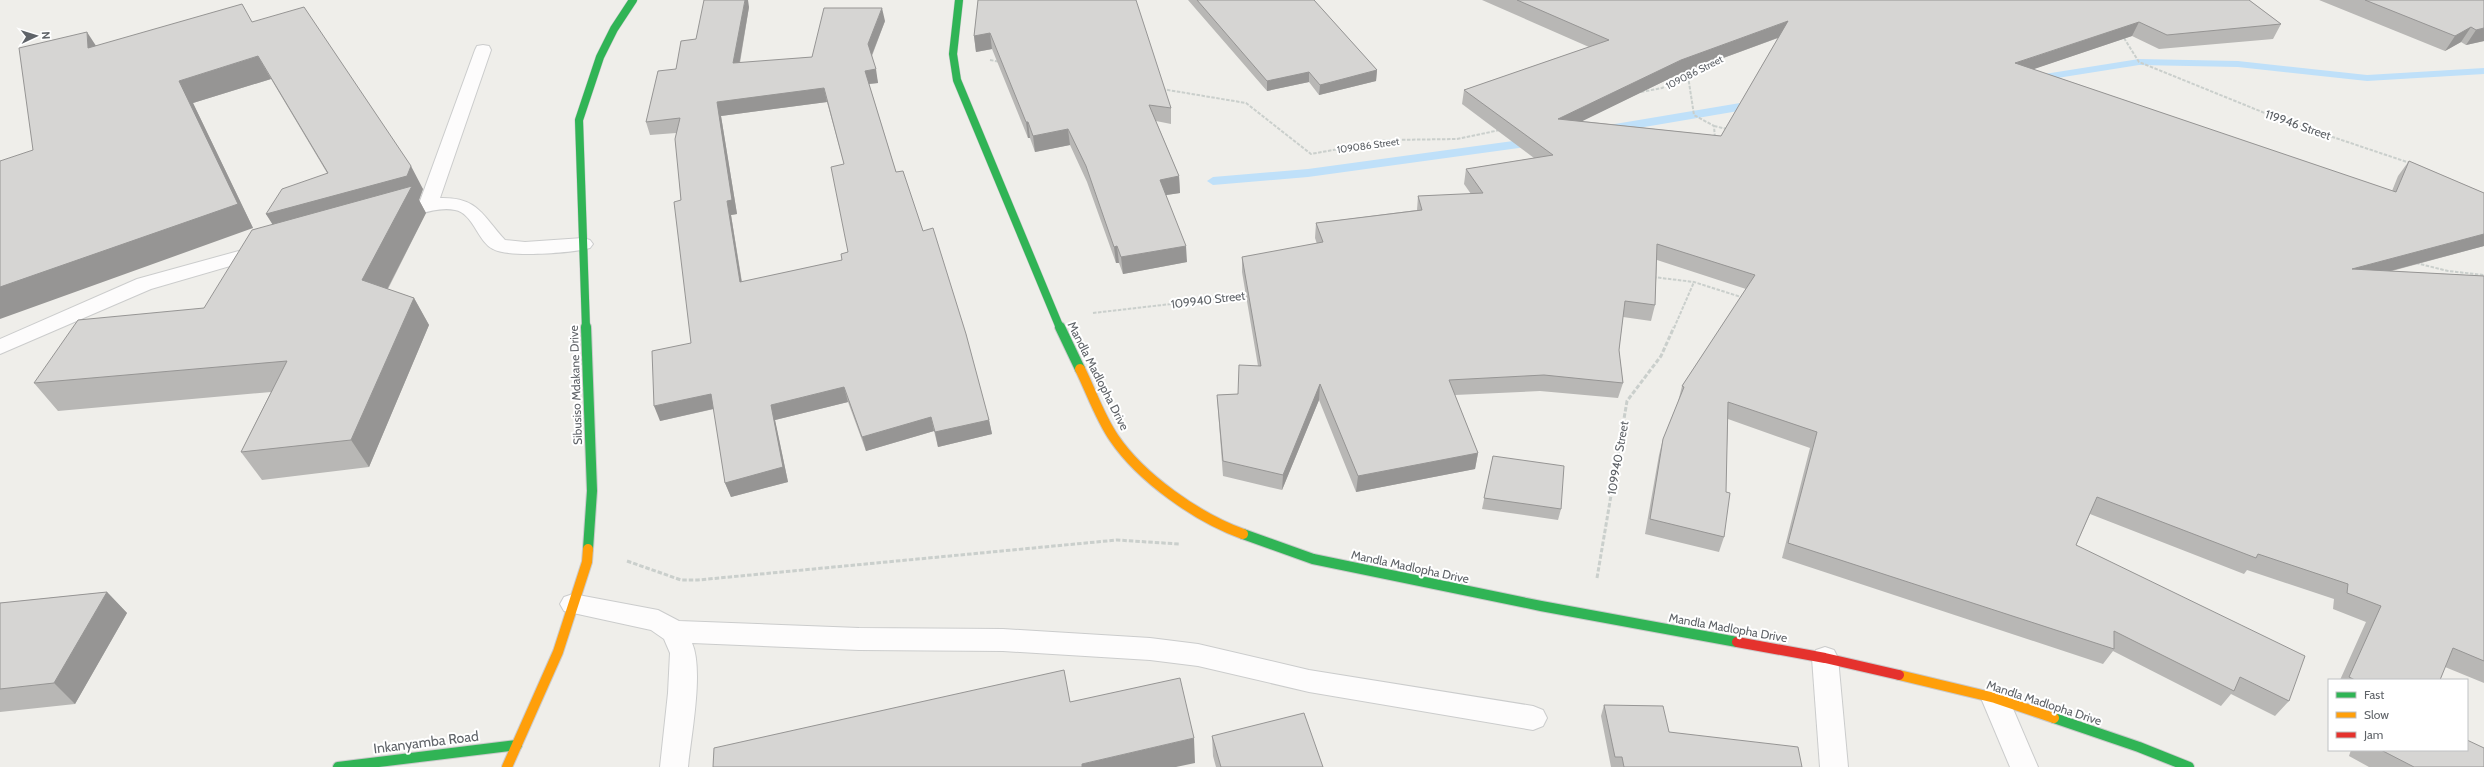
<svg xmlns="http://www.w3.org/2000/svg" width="2484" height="767" viewBox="0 0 2484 767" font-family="Cabin,sans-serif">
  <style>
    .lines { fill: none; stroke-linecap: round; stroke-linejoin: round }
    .stream { fill: #bfe0f9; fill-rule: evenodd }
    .lane-casing { stroke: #cbcccc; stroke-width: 2 }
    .street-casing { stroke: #cbcccc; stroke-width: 2 }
    .fast-far1-casing { stroke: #cacacb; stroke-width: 9 }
    .fast-casing { stroke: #cacacb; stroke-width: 12 }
    .slow-casing { stroke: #cacacb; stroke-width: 12 }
    .jam-casing { stroke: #cacacb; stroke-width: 12 }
    .path-far1 { stroke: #cacfcc; stroke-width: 2; stroke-dasharray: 3.5 1.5; stroke-linecap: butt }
    .path { stroke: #cacfcc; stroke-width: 3; stroke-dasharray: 4.5 2; stroke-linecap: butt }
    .lane { fill: #fdfcfc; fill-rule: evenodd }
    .street { fill: #fdfcfc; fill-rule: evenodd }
    .fast-far1 { stroke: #30b455; stroke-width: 8 }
    .fast { stroke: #30b455; stroke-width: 10 }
    .slow { stroke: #ff9f0a; stroke-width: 10 }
    .jam { stroke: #e5322d; stroke-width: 10 }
    .wall { fill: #b8b7b5; fill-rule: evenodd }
    .shaded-wall { fill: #969594 }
    .building { fill: #d6d5d3; stroke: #969594; fill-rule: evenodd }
    .labels { text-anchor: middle; stroke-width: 4; stroke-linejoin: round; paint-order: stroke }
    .far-street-label { font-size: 10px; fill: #5f6368; stroke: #fff }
    .street-label { font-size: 12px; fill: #5f6368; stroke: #fff }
    .near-street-label { font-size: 14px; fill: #5f6368; stroke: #fff }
  </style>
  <rect width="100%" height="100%" fill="#efeeea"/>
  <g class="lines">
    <path class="stream" d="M 2139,59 L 2238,61 L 2367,75 L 2484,68 L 2484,74 L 2367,81 L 2238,67 L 2139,65 L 2032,82 L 2026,79 L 2032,76 Z
      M 1758,100 L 1764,104 L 1762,107 L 1609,133 L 1603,129 L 1609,125 Z
      M 1536,138 L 1542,142 L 1540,145 L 1308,177 L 1213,185 L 1207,181 L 1213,177 L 1308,169 Z"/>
    <g class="lane-casing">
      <path id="lane" d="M 483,45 L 489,46 L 491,50 L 440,198 C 478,197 482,215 505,240 L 525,242 L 583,238 L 590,240 L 593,244 L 590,248 C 572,253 508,258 493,249 C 478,242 473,213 455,210 C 432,205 406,223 386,218 L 383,214 L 386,210 L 420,201 L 475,50 L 477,46 Z
        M 264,244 L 271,246 L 274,250 L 271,254 L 151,289 L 0,354 L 0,339 L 137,279 Z
        M 573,594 L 658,610 L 679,621 L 859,628 L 1003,629 L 1150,638 L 1198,644 L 1309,670 L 1533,706 L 1543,710 L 1547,718 L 1543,726 L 1533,730 L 1309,692 L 1198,666 L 1150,660 L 1003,651 L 859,650 L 692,643 C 704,670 691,736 688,767 L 660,767 L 668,693 L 670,653 L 664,639 L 651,630 L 564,611 L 560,604 L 564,597 Z
        M 1995,686 L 2005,690 L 2038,767 L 2010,767 L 1981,698 L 1985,690 Z"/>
    </g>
    <g class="street-casing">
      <path id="street" d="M 1825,647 L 1834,650 L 1838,658 L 1848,767 L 1820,767 L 1812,658 L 1816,650 Z"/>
    </g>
    <g class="fast-far1-casing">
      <path id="fast-far1" d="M 959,0 L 953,54 L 957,80 L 1060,328
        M 586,328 L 579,120 L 600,57 L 614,29 L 633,0"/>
    </g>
    <g class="fast-casing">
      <path id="fast" d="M 586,327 L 592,491 L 588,549
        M 1060,327 L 1080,369
        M 1243,534 L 1313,559 L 1541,606 L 1737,642
        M 2054,718 L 2139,747 L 2189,767
        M 338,767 L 517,745"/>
    </g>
    <g class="slow-casing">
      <path id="slow" d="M 1080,369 C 1091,391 1100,418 1114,438 C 1141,478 1198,518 1243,534
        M 1899,675 L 1995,698 L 2054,718
        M 507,767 L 558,652 L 587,562 L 588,549"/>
    </g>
    <g class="jam-casing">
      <path id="jam" d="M 1737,642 L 1825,658 L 1899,675"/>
    </g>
    <path class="path-far1" d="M 2124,38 L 2139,62 L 2282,120 L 2410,163
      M 990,60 L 1001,62
      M 1688,76 L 1694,115 L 1714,126 L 1715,139
      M 1162,89 L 1246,103 L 1311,154 L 1388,140 L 1457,139 L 1500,130
      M 1641,92 L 1662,88 L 1722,58
      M 1714,126 L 1727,129
      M 2416,263 L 2448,271 L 2484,275
      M 1653,277 L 1694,282 L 1744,298
      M 1093,313 L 1249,295
      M 1674,328 L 1694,282"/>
    <path class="path" d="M 627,561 L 681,580 L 698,580 L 1117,540 L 1179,544
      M 1597,578 L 1627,401 L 1661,356 L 1674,327"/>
    <use href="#lane" class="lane"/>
    <use href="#street" class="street"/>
    <use href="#fast-far1" class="fast-far1"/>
    <use href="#fast" class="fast"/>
    <use href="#slow" class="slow"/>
    <use href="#jam" class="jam"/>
  </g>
  <path class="wall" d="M 978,0 L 1171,108 L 1171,124 L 1156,121 L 1179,176 L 1180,193 L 1166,195 L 1187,262 L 1123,274 L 1119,263 L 1116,263 L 1087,182 L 1070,145 L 1035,152 L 1030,138 L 1028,138 L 992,49 L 976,52 L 974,36 Z
    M 1188,0 L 1314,0 L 1377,70 L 1376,81 L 1319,95 L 1309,82 L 1267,91 Z
    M 1482,0 L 2249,0 L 2281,24 L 2273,39 L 2159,49 L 2132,36 L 2033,69 L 2392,191 L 2398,176 L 2409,161 L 2484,193 L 2484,246 L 2392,271 L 2484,276 L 2484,683 L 2445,667 L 2440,680 L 2340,680 L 2366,622 L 2333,609 L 2334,599 L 2247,570 L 2244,574 L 2090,514 L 2076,545 L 2289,701 L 2275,716 L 2231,694 L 2221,706 L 2113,651 L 2103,664 L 1782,558 L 1810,448 L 1728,419 L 1724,537 L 1719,552 L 1645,534 L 1659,455 L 1663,439 L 1678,402 L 1682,386 L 1746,289 L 1657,260 L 1655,305 L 1651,321 L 1623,317 L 1619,350 L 1623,383 L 1618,398 L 1540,391 L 1455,395 L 1478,453 L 1475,469 L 1356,492 L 1319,400 L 1282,490 L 1223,476 L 1218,410 L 1217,395 L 1238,394 L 1258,366 L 1242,272 L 1242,257 L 1317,244 L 1315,238 L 1316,223 L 1417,210 L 1418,196 L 1471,194 L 1464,184 L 1466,169 L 1534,158 L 1462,104 L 1464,90 L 1589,47 ZM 1778,38 L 1721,136 L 1581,121 L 1677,75 Z
    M 2319,0 L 2484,0 L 2484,41 L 2466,45 L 2461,42 L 2445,51 Z
    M 749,7 L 740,63 L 812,57 L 885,21 L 872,56 L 878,83 L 869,84 L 896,172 L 923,231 L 989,420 L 992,434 L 938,447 L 934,431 L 866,451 L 848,402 L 775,420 L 788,482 L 731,497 L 725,483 L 714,409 L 660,421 L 691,343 L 676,133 L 650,135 L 646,122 L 676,69 ZM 827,102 L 844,164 L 848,252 L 842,260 L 742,282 L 731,215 L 737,214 L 721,116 Z
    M 252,22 L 423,189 L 419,200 L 426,213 L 388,289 L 414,298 L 429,325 L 369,467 L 262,480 L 241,452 L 271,392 L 58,411 L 34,383 L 204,308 L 273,224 L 266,214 L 327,173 L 271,79 L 193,103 L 253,228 L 33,150 L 96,46 Z
    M 1493,456 L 1561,509 L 1558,520 L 1482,509 Z
    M 107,592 L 127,613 L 75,704 L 0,712 L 0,603 Z
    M 1604,705 L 1669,732 L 1802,767 L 1611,767 L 1601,716 Z
    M 1212,736 L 1323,767 L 1216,767 L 1213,756 Z
    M 2351,750 L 2467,750 L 2484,767 L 2369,767 L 2349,756 Z"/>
  <path class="shaded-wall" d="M 745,0 L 748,0 L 749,7 L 737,77 L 733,63 Z
    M 882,8 L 885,21 L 871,57 L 868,44 Z
    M 1788,21 L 1783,36 L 1677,75 L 1556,134 L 1558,119 L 1681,60 Z
    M 2139,22 L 2132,36 L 2008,78 L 2015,63 Z
    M 2471,27 L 2461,42 L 2445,51 L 2455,36 Z
    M 2484,28 L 2484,41 L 2466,45 L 2476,30 Z
    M 87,32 L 102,55 L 88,48 Z
    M 990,33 L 992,49 L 976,52 L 974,36 Z
    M 258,56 L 271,79 L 193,103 L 253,228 L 0,319 L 0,287 L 179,81 Z
    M 876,69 L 878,83 L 868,84 L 865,71 Z
    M 1377,70 L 1376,81 L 1319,95 L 1320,85 Z
    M 1309,72 L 1309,82 L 1267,91 L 1267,81 Z
    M 824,88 L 827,102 L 721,116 L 737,214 L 731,215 L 744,297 L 740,282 L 727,201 L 717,102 Z
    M 1026,122 L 1028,122 L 1030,138 L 1028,138 Z
    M 1068,129 L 1070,145 L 1035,152 L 1033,136 Z
    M 411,166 L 423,189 L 419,200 L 426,213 L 378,307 L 281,238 L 266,214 Z
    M 1179,176 L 1180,193 L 1160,196 L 1160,180 Z
    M 2484,234 L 2484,246 L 2341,284 L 2352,269 Z
    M 1117,246 L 1119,263 L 1116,263 L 1114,247 Z
    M 1186,246 L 1187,262 L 1123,274 L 1121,257 Z
    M 414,298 L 429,325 L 369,467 L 351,440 Z
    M 1320,384 L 1319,400 L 1282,490 L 1283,475 Z
    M 844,387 L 848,402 L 775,420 L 788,482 L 731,497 L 725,483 L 771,405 Z
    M 711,394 L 717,408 L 660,421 L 654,406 Z
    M 931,417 L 934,431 L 866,451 L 862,437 Z
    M 989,420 L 992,434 L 938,447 L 935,432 Z
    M 1478,453 L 1475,469 L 1356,492 L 1358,476 Z
    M 107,592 L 127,613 L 75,704 L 54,683 Z
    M 1194,738 L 1195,763 L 1176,767 L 1082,767 L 1082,764 Z"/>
  <path class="building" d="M 704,0 L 745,0 L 733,63 L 812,57 L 824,8 L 882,8 L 868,44 L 876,69 L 865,71 L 896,172 L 903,171 L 923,231 L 933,228 L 966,334 L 989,420 L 935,432 L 931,417 L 862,437 L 844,387 L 771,405 L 783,467 L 725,483 L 711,394 L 654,406 L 652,351 L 691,343 L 674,202 L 681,200 L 675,139 L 680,118 L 646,122 L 658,71 L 676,69 L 681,41 L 696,39 ZM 824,88 L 844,164 L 831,167 L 848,252 L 841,254 L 842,260 L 740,282 L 727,201 L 732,200 L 717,102 Z
    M 978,0 L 1136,0 L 1171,108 L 1149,105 L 1179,176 L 1160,180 L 1186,246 L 1121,257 L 1117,246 L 1114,247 L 1086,166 L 1068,129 L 1033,136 L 1028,122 L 1026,122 L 990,33 L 974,36 Z
    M 1197,0 L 1314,0 L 1377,70 L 1320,85 L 1309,72 L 1267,81 Z
    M 1517,0 L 2249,0 L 2281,24 L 2167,35 L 2139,22 L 2015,63 L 2396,192 L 2409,161 L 2484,193 L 2484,234 L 2352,269 L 2484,276 L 2484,661 L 2453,648 L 2440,680 L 2355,680 L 2349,677 L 2381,606 L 2347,593 L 2348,584 L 2258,554 L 2256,558 L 2097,497 L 2076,545 L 2305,656 L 2289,701 L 2240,677 L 2234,691 L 2114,631 L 2114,649 L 1788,543 L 1817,432 L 1728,402 L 1726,492 L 1730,493 L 1724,537 L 1650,519 L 1663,439 L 1684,387 L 1682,386 L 1755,275 L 1657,244 L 1655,305 L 1625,301 L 1619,350 L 1623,383 L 1544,375 L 1449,380 L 1478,453 L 1358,476 L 1320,384 L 1283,475 L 1223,461 L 1217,395 L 1238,394 L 1239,365 L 1261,366 L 1242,257 L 1323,242 L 1316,223 L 1422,210 L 1418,196 L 1483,193 L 1466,169 L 1553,155 L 1464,90 L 1609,40 ZM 1788,21 L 1721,136 L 1558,119 L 1681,60 Z
    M 2365,0 L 2484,0 L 2484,28 L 2476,30 L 2471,27 L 2455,36 Z
    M 242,4 L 252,22 L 304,7 L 411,166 L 407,176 L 266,214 L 282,189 L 328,173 L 258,56 L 179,81 L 238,204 L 0,287 L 0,161 L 33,150 L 19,48 L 87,32 L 88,48 Z
    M 412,186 L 362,280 L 414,298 L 351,440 L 241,452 L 287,361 L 34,383 L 78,320 L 204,308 L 252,230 Z
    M 1493,456 L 1564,466 L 1561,509 L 1484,498 Z
    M 107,592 L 54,683 L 0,689 L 0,603 Z
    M 1064,670 L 1070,702 L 1180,678 L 1194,738 L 1082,764 L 1082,767 L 713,767 L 714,748 Z
    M 1604,705 L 1663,706 L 1669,732 L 1798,747 L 1802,767 L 1624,767 L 1622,757 L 1615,757 Z
    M 1304,713 L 1323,767 L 1221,767 L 1212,736 Z
    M 2467,740 L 2484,748 L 2484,767 L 2414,767 L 2381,750 L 2467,750 Z"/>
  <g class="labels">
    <g class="far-street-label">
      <text transform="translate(1694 72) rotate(-27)" y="4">109086 Street</text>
      <text transform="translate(1368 145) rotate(-8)" y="4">109086 Street</text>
    </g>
    <g class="street-label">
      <text transform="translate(2298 125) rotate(19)" y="4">119946 Street</text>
      <text transform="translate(1208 300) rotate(-7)" y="4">109940 Street</text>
      <text transform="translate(1098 376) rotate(63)" y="4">Mandla Madlopha Drive</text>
      <text transform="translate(576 385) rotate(-92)" y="4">Sibusiso Mdakane Drive</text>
      <text transform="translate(1618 458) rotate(-80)" y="4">109940 Street</text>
      <text transform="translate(1410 567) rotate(12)" y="4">Mandla Madlopha Drive</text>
      <text transform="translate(1728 628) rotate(10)" y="4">Mandla Madlopha Drive</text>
      <text transform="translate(2044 703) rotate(18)" y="4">Mandla Madlopha Drive</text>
    </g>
    <g class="near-street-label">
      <text transform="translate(426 742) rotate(-7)" y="5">Inkanyamba Road</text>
    </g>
  </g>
  <rect x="2328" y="679" width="140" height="72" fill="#ffffff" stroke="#bfc1c3"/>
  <rect x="2336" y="692" width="20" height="6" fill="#30b455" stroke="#bfc1c3"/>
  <text x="2364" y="699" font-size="12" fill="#5f6368">Fast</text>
  <rect x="2336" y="712" width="20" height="6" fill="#ff9f0a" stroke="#bfc1c3"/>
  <text x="2364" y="719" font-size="12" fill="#5f6368">Slow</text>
  <rect x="2336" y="732" width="20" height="6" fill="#e5322d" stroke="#bfc1c3"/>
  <text x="2364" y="739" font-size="12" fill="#5f6368">Jam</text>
  <g transform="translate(36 36) rotate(86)" stroke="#ffffff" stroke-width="3" paint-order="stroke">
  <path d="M0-3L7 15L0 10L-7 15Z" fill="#5f6368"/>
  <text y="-6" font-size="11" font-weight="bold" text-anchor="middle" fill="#5f6368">N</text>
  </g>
</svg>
